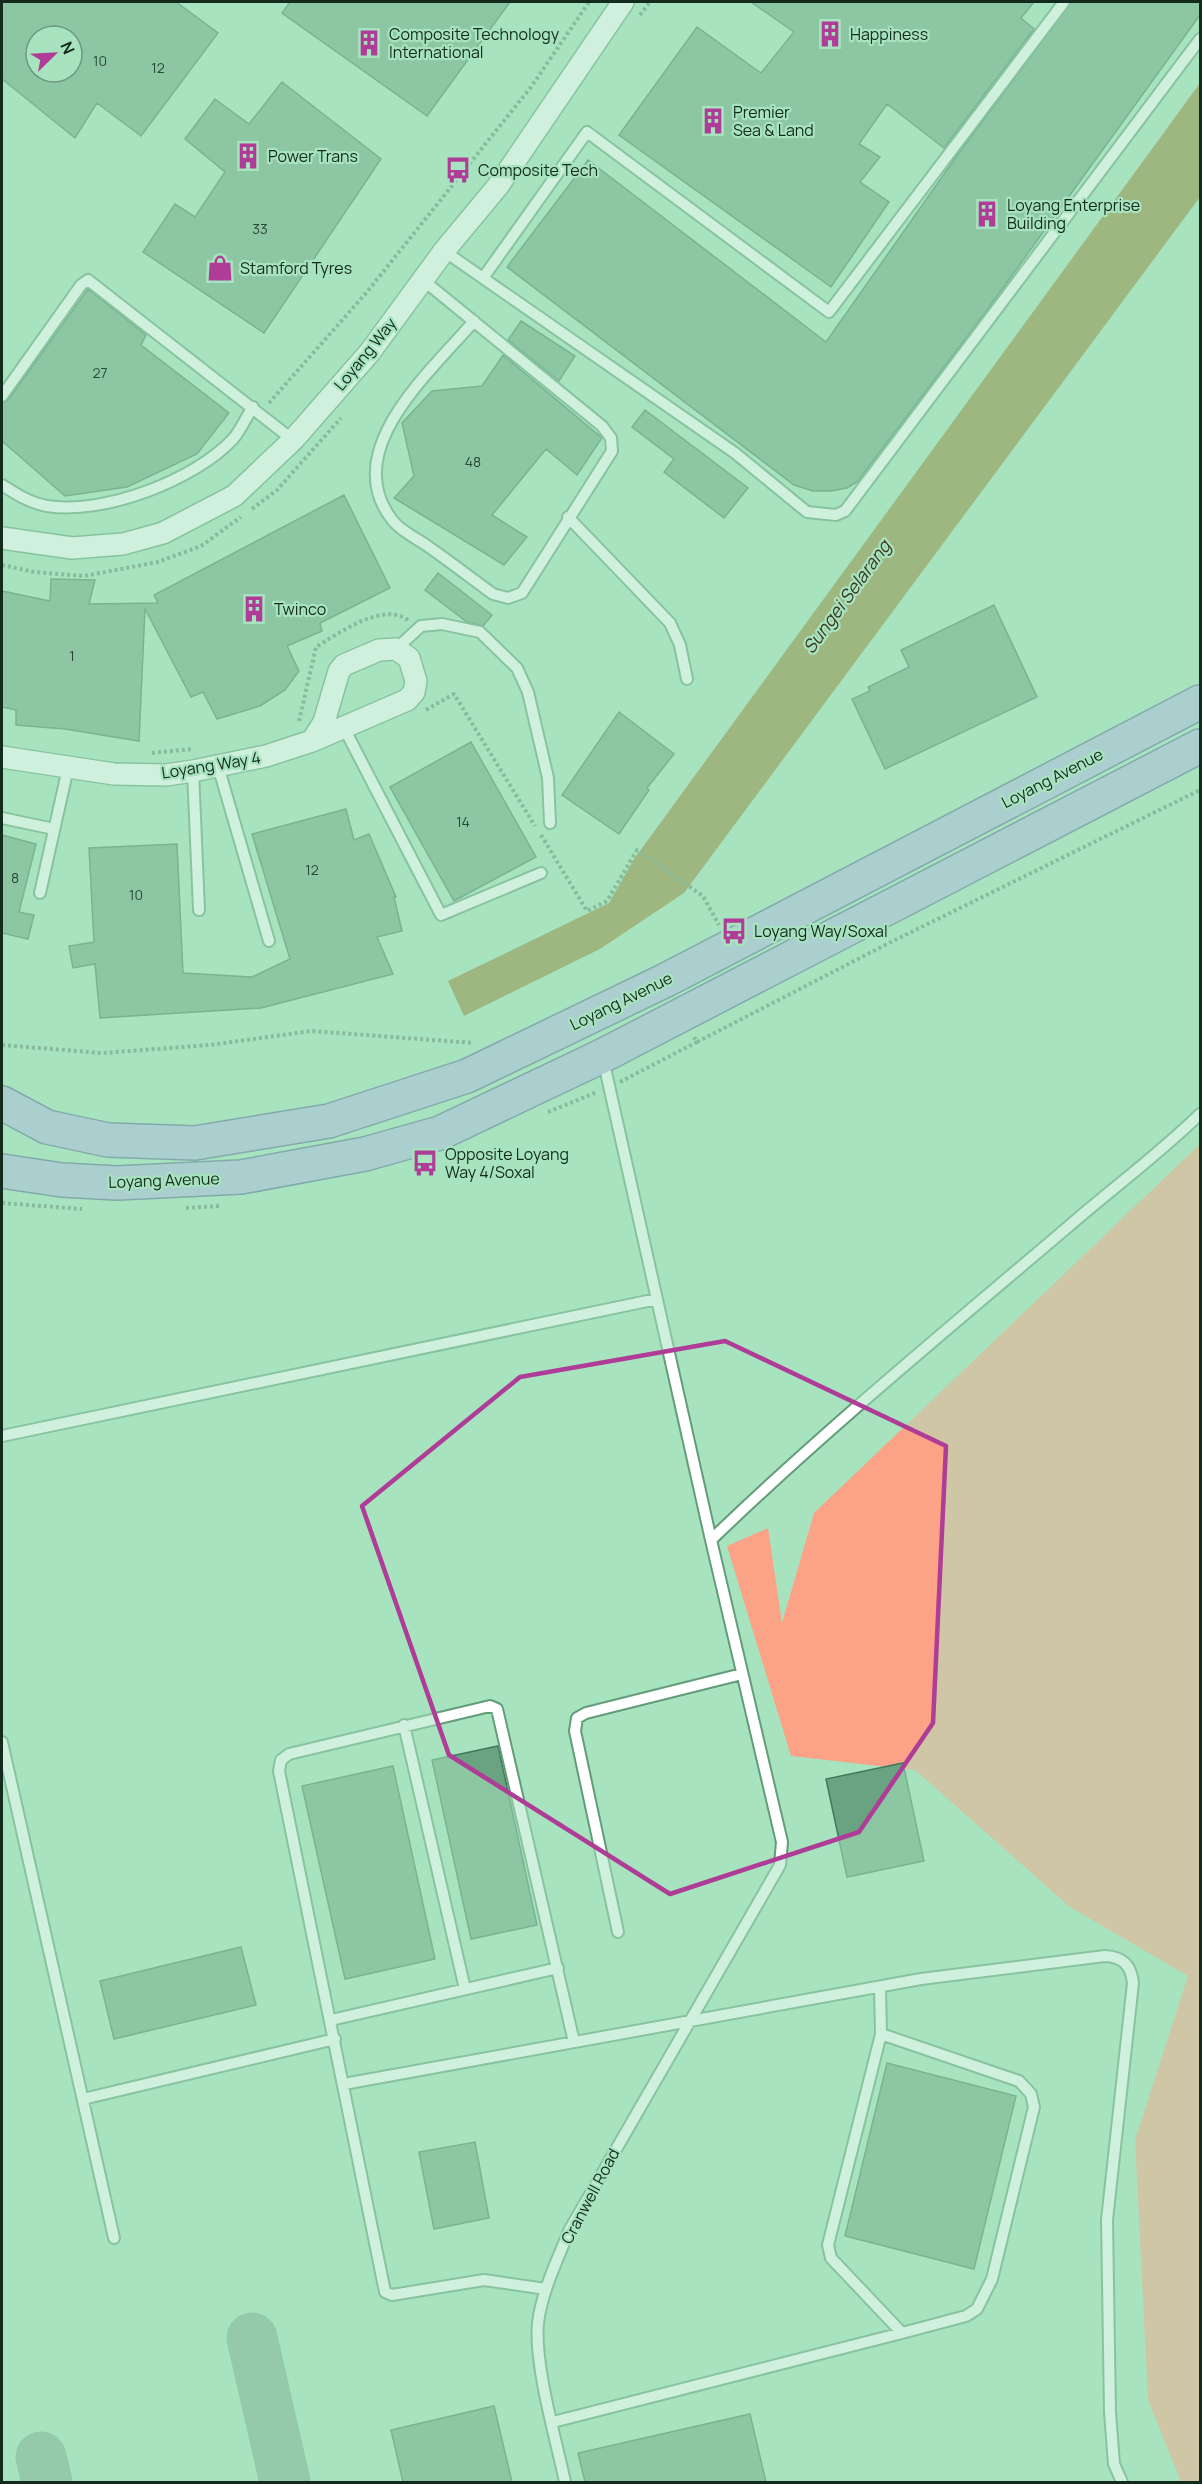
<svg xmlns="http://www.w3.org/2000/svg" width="1202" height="2484" viewBox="0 0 1202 2484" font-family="Manrope,sans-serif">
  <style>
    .green { fill: #fca286 }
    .water { fill: #928234 }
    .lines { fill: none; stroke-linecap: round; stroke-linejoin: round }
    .taxiway { stroke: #7cac8e; stroke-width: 51 }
    .building { fill: #6aa381; stroke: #417a5a; stroke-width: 1.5; fill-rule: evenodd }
    .lane-casing { stroke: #639c7a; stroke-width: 14 }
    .street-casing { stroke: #639c7a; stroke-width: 24 }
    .primary-casing { stroke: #566492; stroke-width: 36 }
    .path { stroke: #5f8970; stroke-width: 4; stroke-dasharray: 3 3; stroke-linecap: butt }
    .lane { stroke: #fff; stroke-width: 10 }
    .street { stroke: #fff; stroke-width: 21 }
    .primary { stroke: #afb5e3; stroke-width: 33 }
    .marked { fill: none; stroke: #af3c96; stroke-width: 4.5; stroke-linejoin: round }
    .labels { text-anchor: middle; stroke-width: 4.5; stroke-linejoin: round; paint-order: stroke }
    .number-label { font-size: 14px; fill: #294936 }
    .poi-label { font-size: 16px; fill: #132b1d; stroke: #a8e3bf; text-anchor: start }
    .street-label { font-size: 16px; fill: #132b1d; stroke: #a8e3bf }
    .water-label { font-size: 18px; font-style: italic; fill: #3d381f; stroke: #a8e3bf }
  </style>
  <rect width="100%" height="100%" fill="#a8e3bf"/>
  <path class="green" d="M 1200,1144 L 1200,2482 L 1181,2482 L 1148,2400 L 1135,2140 L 1188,1976 L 1070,1907 L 915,1770 L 791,1756 L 727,1546 L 768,1528 L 782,1623 L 814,1513 Z"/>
  <path class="water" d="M 1200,83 L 1200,197 L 684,893 L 600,949 L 464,1016 L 448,981 L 609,903 L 634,859 Z"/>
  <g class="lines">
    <path class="taxiway" d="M 252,2338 L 285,2482
      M 41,2457 L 47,2482"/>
  </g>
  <path class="building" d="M 2,2 L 176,2 L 218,33 L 141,136 L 97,103 L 75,138 L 2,79 ZM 36,36 L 72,36 L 72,72 L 36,72 Z
    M 290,2 L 510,2 L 427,116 L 282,13 Z
    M 751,2 L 1034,2 L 1021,18 L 1034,29 L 944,148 L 887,104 L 859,144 L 880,157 L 860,182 L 889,202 L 831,287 L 619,135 L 697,27 L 761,73 L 794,32 Z
    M 1071,2 L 1200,2 L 1200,15 L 982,317 L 857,482 L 847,488 L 831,491 L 813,491 L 794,485 L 507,267 L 588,160 L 826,342 L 956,157 Z
    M 282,82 L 381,159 L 264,333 L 143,252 L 175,204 L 195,217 L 225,172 L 185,139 L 215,99 L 249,124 Z
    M 88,289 L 146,335 L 141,345 L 229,413 L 197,454 L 127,487 L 65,496 L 2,441 L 2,403 L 8,400 Z
    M 521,321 L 575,356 L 559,381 L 508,340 Z
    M 503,355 L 602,438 L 577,475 L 546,449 L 492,515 L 527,537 L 504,565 L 394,498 L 414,476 L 402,423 L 432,391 L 482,386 Z
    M 645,410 L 748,488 L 724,518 L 664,472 L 674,459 L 632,427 Z
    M 344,495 L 390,588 L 320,623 L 322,631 L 287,646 L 299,671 L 285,690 L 260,706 L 217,719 L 203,692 L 191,697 L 145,609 L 139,741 L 65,729 L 16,725 L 16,710 L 2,707 L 2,591 L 50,601 L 51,579 L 95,580 L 89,604 L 158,603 L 154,595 Z
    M 438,573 L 492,615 L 483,626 L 467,622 L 425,590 Z
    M 994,605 L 1037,697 L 885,769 L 852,699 L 870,691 L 868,687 L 909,667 L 901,650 Z
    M 619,712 L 674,754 L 647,788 L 649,790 L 619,834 L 562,795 Z
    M 471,742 L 536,857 L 454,901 L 390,787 Z
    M 346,809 L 354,840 L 369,834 L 396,897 L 394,897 L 402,931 L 377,937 L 393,974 L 261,1008 L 100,1018 L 95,964 L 73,968 L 69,946 L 94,942 L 89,848 L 177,844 L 183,973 L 252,977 L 290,959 L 252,834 Z
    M 2,835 L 36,844 L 19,912 L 34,915 L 28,939 L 2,933 Z
    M 498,1746 L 537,1925 L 471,1939 L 432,1760 Z
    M 903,1763 L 924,1861 L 847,1877 L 826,1779 Z
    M 393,1766 L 435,1959 L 345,1979 L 302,1786 Z
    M 241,1947 L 256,2005 L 114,2039 L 100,1981 Z
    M 887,2063 L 1016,2096 L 974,2269 L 845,2236 Z
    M 475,2142 L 489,2218 L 434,2229 L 419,2152 Z
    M 494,2406 L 512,2482 L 403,2482 L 391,2430 Z
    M 750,2414 L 766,2482 L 585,2482 L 578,2453 Z"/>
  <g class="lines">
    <g class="lane-casing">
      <path id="lane" d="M 444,251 L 735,453 L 807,512 L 836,515 L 845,511 L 1200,39
        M 483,278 L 587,132 L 829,312 L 1064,2
        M 423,280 L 602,426 L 611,438 L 612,451 L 522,593 L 508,598 L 493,594 C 471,578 449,561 426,545 C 416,538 401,531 393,521 C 337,451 431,372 474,321
        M 2,396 L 81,285 L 88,280 L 293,440
        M 2,485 C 16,494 30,503 47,506 C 104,515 195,480 233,439 C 241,430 246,417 253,407
        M 568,517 L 670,623 L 680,645 L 687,679
        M 396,649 L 421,626 L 442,624 L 480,632 L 517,668 L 528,692 L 548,778 L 550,823
        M 344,728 L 441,915 L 541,873
        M 218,766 L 269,941
        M 193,771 L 199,910
        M 2,818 L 54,829
        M 40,893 L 68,768
        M 2,1436 L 657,1299
        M 711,1540 C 825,1430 948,1329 1069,1226 C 1113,1188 1159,1154 1200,1114
        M 404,1725 L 465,1989
        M 2,1742 L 114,2238
        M 618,1932 L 575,1731 L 577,1718 L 586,1713 L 742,1674
        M 880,1988 L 881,2034 L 828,2245 L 831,2258 L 902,2333
        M 331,2020 L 558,1968
        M 344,2084 L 921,1979 L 1105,1956 C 1123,1957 1131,1965 1133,1983 L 1107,2220 L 1110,2412 L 1114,2464 L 1122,2482
        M 83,2099 L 335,2039
        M 546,2289 L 484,2280 L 392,2295 L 385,2292 L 279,1771 L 281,1760 L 289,1754 L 490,1706 L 497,1709 L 574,2042
        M 553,2422 L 902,2333 L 966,2316 L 977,2309 L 992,2279 L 1034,2107 L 1031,2094 L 1019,2081 L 881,2034
        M 565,2482 C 556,2439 534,2365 538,2323 C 542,2291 557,2261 569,2231 L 780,1865 L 782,1842 L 711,1540 L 603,1059"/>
    </g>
    <g class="street-casing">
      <path id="street" d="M 2,538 L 72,548 L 123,544 L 163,533 L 234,496 L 293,440 L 370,352 L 444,251 L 498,186 L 623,2
        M 2,757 L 114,774 L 166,775 L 193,771 L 266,756 L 312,741 L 407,700 L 414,692 L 416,681 L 409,658 L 396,649 L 379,650 L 344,665 L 339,671 L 324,722 L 312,741"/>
    </g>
    <g class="primary-casing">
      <path id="primary" d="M 2,1103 L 47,1127 L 108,1140 L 195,1143 L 329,1121 L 467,1076 L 666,980 L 1200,702
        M 2,1171 L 62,1180 L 117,1183 L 241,1177 L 365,1154 L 440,1133 L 602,1056 L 1200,746"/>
    </g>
    <path class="path" d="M 640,15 L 650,2
      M 269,403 L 367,292 L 531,87 L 589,2
      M 252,509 L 277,490 L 341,418
      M 2,565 L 34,572 L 84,576 L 158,562 L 201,546 L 241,517
      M 426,710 L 454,694 L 535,826
      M 299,721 L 316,647 C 338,634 384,600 409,621
      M 152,753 L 192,749
      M 541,835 L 587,911 L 607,901 L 637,850 L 703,896 L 719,925
      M 694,1037 L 697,1042 L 889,943 L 1200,790
      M 2,1045 L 102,1053 L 210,1045 L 311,1031 L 474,1043
      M 620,1082 L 697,1042
      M 548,1112 L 597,1092
      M 2,1203 L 82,1209
      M 186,1208 L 220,1206"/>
    <use href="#lane" class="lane"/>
    <use href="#street" class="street"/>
    <use href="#primary" class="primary"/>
  </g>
  <path d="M0 0H1202V2484H0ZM 725,1341 L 946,1446 L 933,1723 L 859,1832 L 670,1894 L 449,1755 L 362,1506 L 520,1377 Z" fill="#a8e3bf" fill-opacity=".55" fill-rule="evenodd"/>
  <path class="marked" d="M 725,1341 L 946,1446 L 933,1723 L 859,1832 L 670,1894 L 449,1755 L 362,1506 L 520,1377 Z"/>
  <defs>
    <g id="building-bare" transform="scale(2.07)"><path d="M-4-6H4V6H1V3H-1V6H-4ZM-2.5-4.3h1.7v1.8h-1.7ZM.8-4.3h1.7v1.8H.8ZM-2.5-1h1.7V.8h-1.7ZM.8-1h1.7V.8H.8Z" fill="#af3c96" stroke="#a8e3bf" stroke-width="2.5" paint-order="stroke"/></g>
    <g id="bus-bare" transform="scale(2.07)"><path d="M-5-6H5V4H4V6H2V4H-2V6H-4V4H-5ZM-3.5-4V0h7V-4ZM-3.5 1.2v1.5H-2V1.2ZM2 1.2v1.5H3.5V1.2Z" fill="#af3c96" stroke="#a8e3bf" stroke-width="2.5" paint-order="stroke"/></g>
    <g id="shop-bare" transform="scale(2.07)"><path d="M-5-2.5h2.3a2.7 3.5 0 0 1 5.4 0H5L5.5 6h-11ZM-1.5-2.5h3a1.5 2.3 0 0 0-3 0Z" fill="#af3c96" stroke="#a8e3bf" stroke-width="2.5" paint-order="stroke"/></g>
  </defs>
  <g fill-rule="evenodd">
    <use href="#building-bare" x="830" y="34"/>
    <use href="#building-bare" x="369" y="43"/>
    <use href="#building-bare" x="713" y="121"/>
    <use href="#building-bare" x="248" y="156"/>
    <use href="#bus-bare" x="458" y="170"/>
    <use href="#building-bare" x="987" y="214"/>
    <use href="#shop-bare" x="220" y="268"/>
    <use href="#building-bare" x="254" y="609"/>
    <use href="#bus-bare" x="734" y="931"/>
    <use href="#bus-bare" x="425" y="1163"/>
  </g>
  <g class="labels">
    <g class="number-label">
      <text x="100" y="66">10</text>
      <text x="158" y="73">12</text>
      <text x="260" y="234">33</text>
      <text x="100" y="378">27</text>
      <text x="473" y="467">48</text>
      <text x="72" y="661">1</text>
      <text x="463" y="827">14</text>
      <text x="312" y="875">12</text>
      <text x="15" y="883">8</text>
      <text x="136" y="900">10</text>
    </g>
    <g class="poi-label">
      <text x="389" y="40">Composite Technology<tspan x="389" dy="18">International</tspan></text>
      <text x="850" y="40">Happiness</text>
      <text x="733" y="118">Premier<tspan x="733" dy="18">Sea &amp; Land</tspan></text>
      <text x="268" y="162">Power Trans</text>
      <text x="478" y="176">Composite Tech</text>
      <text x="1007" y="211">Loyang Enterprise<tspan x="1007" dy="18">Building</tspan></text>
      <text x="240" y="274">Stamford Tyres</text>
      <text x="274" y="615">Twinco</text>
      <text x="754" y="937">Loyang Way/Soxal</text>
      <text x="445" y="1160">Opposite Loyang<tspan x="445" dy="18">Way 4/Soxal</tspan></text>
    </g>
    <g class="street-label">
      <text transform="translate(365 354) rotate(-51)" y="6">Loyang Way</text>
      <text transform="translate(211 765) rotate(-9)" y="6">Loyang Way 4</text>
      <text transform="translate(1052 778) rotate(-27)" y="6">Loyang Avenue</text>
      <text transform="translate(621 1001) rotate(-26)" y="6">Loyang Avenue</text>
      <text transform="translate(164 1180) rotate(-2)" y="6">Loyang Avenue</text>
      <text transform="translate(590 2196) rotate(-62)" y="6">Cranwell Road</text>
    </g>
    <g class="water-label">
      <text transform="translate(847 597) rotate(-54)" y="6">Sungei Selarang</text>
    </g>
  </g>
  <rect width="1202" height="2484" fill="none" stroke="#132b1d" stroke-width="6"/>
  <g transform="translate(54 54) rotate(66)"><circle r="28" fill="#a8e3bf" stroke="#6c997e" stroke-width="1.5"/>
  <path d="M0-4.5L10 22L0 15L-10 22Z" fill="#af3c96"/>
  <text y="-9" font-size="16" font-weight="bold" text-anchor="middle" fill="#132b1d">N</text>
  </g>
</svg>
